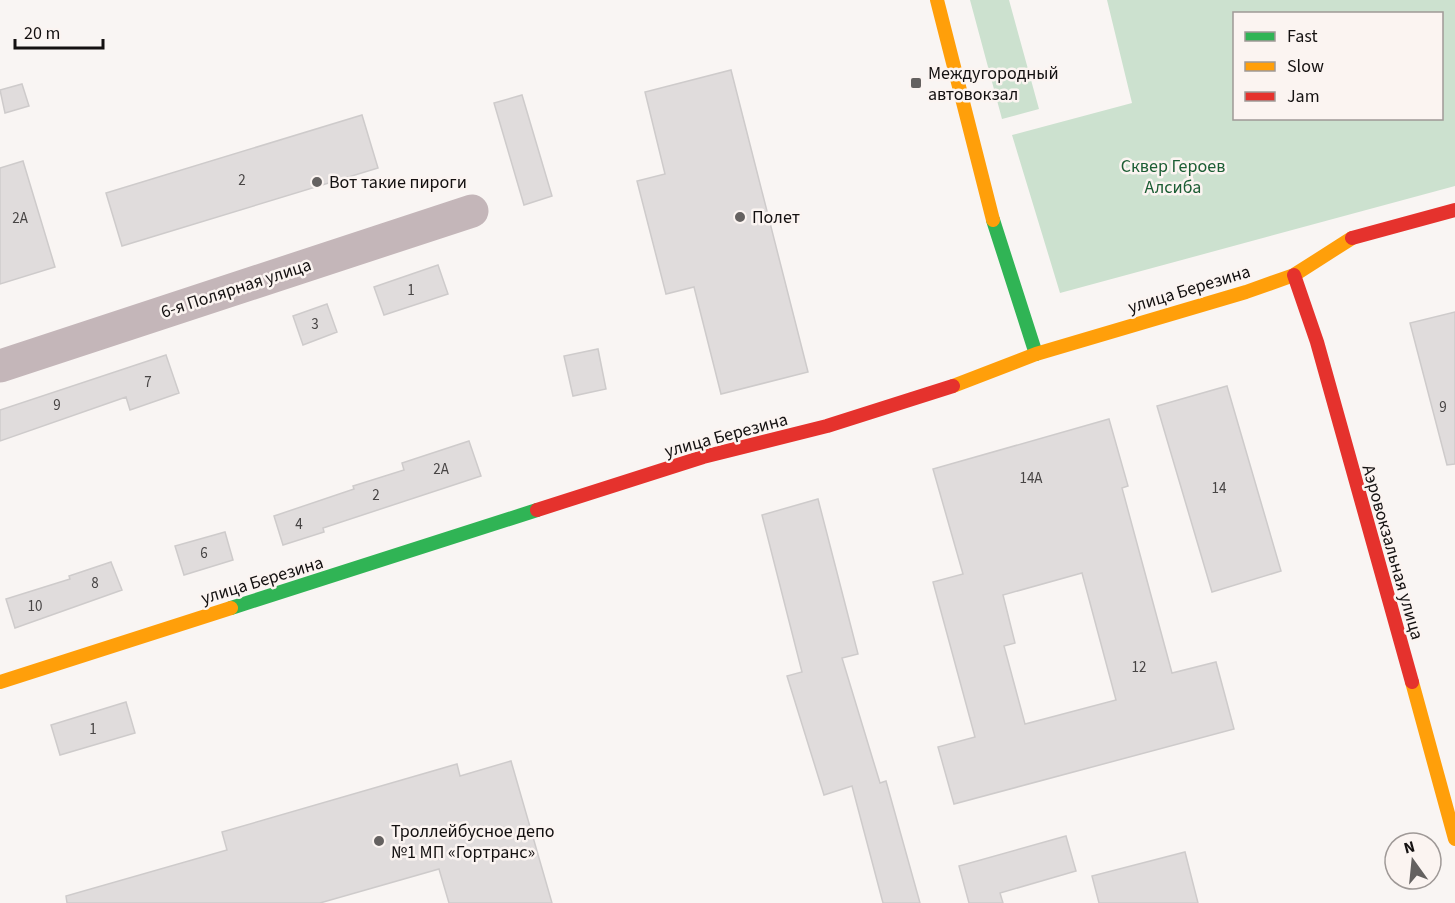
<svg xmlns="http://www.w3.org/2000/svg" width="1455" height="903" viewBox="0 0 1455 903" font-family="'Source Sans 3',sans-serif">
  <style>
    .green { fill: #cce1cf; fill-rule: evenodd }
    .building { fill: #e0dcdc; stroke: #cecbcb; stroke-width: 1.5; fill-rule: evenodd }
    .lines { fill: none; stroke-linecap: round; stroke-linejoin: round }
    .street { stroke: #c4b6b9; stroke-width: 33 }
    .fast { stroke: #30b455; stroke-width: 14 }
    .slow { stroke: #ff9f0a; stroke-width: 14 }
    .jam { stroke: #e5322d; stroke-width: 14 }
    .poi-dot { fill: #646160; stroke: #fbf4f1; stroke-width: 2 }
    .labels { text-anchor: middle; stroke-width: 5; stroke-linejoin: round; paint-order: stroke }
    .number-label { font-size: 15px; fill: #474444 }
    .poi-label { font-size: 18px; fill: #141111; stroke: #fbf4f1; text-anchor: start }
    .park-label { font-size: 18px; fill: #1c5d34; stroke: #fbf4f1 }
    .street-label { font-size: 18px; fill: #141111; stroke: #fbf4f1 }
  </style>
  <rect width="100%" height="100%" fill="#f9f5f3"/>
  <path class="green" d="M 970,0 L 1009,0 L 1039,109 L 1002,119 Z
    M 1107,0 L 1455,0 L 1455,186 L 1060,293 L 1012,135 L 1132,103 ZM 1234,14 L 1442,14 L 1442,118 L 1234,118 Z"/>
  <path class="building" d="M 731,70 L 808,372 L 721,394 L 694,287 L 666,294 L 637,181 L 665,174 L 645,92 Z
    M 22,84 L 29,106 L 5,113 L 0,90 Z
    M 522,95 L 552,196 L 524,205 L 494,103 Z
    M 362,115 L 378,168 L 122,246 L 106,193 Z
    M 23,161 L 55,267 L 0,284 L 0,168 Z
    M 438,265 L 448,294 L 384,315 L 374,287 Z
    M 327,304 L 337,332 L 303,345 L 293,316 Z
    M 1455,312 L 1455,464 L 1447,465 L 1410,323 Z
    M 598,349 L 606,389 L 573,396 L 564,356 Z
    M 166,355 L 179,393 L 130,410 L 126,397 L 0,441 L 0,410 Z
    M 1227,386 L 1281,571 L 1212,592 L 1157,406 Z
    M 1109,419 L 1128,486 L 1122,488 L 1172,673 L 1216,662 L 1234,729 L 954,804 L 938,747 L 975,737 L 933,582 L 963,574 L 933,469 ZM 1082,573 L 1116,700 L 1025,724 L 1004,646 L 1015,643 L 1003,595 Z
    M 469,441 L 481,476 L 323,528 L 324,532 L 283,545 L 274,516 L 354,489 L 353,486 L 404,470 L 402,463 Z
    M 818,499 L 858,654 L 842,658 L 880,783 L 886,781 L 920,903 L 883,903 L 852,786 L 824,795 L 787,676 L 802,672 L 762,515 Z
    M 225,532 L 233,560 L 184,575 L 175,546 Z
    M 111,562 L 122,590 L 15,628 L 6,599 L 70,579 L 69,576 Z
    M 126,702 L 135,733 L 60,755 L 51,725 Z
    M 511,761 L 552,903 L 449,903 L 439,869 L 320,903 L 67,903 L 66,896 L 227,850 L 222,832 L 457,764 L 460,776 Z
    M 1066,836 L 1076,871 L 1000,893 L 1003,903 L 969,903 L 959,866 Z
    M 1185,852 L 1198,903 L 1099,903 L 1092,876 Z"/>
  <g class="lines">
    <path class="street" d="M 0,366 L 472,211"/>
    <path class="fast" d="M 993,220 L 1036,354
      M 231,608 L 537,510"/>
    <path class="slow" d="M 937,0 L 993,220
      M 953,386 L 1036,354 L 1246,292 L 1294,275 L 1352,238
      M 0,682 L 231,608
      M 1412,682 L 1455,839"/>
    <path class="jam" d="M 1352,238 L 1455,210
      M 1294,275 L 1317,342 L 1412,682
      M 537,510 L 703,457 L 827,426 L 953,386"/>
  </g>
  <g class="poi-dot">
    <rect x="910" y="77" width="12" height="12" rx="3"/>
    <circle cx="317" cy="182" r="6"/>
    <circle cx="740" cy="217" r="6"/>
    <circle cx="379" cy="841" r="6"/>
  </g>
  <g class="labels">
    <g class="number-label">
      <text x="242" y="185">2</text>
      <text x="20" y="223">2А</text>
      <text x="411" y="295">1</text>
      <text x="315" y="329">3</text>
      <text x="148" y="387">7</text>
      <text x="57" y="410">9</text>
      <text x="1443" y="412">9</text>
      <text x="441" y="474">2А</text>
      <text x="1031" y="483">14А</text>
      <text x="1219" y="493">14</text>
      <text x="376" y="500">2</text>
      <text x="299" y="529">4</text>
      <text x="204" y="558">6</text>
      <text x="95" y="588">8</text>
      <text x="35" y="611">10</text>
      <text x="1139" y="672">12</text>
      <text x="93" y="734">1</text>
    </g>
    <g class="poi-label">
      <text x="928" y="79">Междугородный<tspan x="928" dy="21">автовокзал</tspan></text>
      <text x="329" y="188">Вот такие пироги</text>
      <text x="752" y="223">Полет</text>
      <text x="391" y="837">Троллейбусное депо<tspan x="391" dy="21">№1 МП «Гортранс»</tspan></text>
    </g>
    <g class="park-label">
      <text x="1173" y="172">Сквер Героев<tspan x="1173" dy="21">Алсиба</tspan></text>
    </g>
    <g class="street-label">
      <text transform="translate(236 288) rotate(-18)" y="6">6-я Полярная улица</text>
      <text transform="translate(1189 289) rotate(-17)" y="6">улица Березина</text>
      <text transform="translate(726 435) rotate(-15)" y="6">улица Березина</text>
      <text transform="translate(1393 552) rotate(74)" y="6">Аэровокзальная улица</text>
      <text transform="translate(262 580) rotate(-17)" y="6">улица Березина</text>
    </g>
  </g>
  <rect x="1233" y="12" width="210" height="108" fill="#fbf4f1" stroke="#9f9997" stroke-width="1.5"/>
  <rect x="1245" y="32" width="30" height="9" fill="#30b455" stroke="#9f9997" stroke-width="1.5"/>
  <text x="1287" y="42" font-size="18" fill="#141111">Fast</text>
  <rect x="1245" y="62" width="30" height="9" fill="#ff9f0a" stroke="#9f9997" stroke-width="1.5"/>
  <text x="1287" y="72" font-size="18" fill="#141111">Slow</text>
  <rect x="1245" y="92" width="30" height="9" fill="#e5322d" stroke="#9f9997" stroke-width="1.5"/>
  <text x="1287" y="102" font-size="18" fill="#141111">Jam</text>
  <g transform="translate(1413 861) rotate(345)"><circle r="28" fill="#fbf4f1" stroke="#9f9997" stroke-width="1.5"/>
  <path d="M0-4.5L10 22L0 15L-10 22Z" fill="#646160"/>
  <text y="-9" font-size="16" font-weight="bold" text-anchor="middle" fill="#141111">N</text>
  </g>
  <path d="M15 39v9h88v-9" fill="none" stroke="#141111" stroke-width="3"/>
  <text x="24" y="39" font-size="18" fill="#141111" stroke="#fbf4f1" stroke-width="4.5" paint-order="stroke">20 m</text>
</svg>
